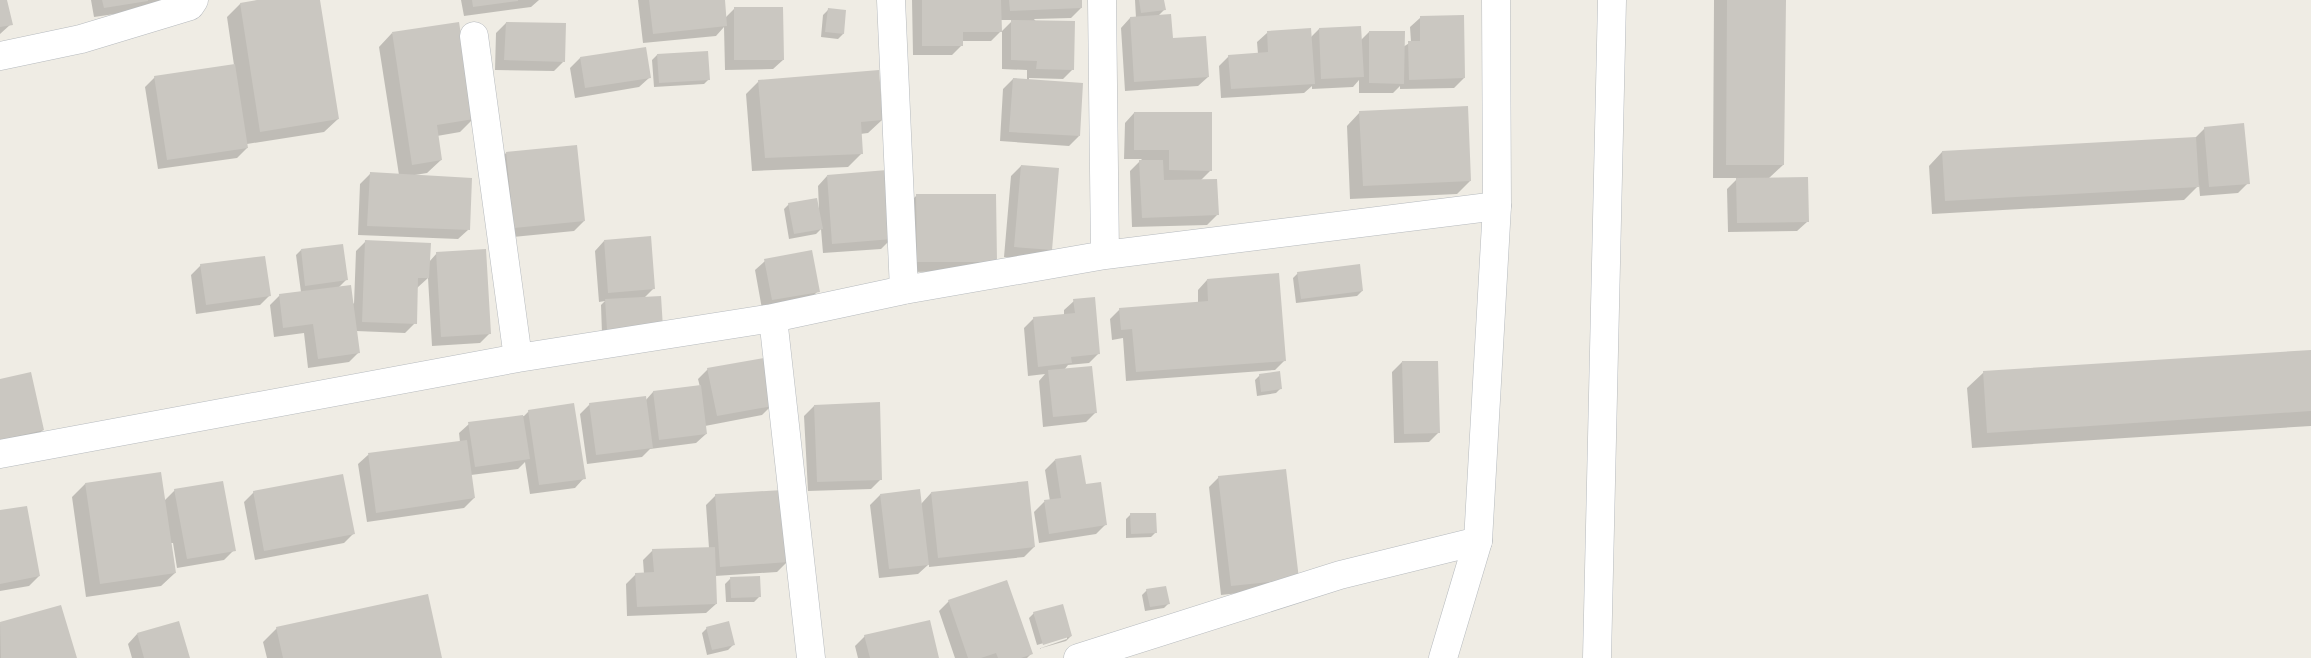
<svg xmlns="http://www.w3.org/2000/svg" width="2311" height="658" viewBox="0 0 2311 658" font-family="Figtree,sans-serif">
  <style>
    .shadow { fill: #0003 }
    .building { fill: #cac7c1 }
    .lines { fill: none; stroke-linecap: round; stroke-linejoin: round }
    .minor-casing { stroke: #b6babe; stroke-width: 29 }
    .tertiary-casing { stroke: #b6babe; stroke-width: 29 }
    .minor { stroke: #fff; stroke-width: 28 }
    .tertiary { stroke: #fff; stroke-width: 28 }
  </style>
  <rect width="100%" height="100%" fill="#efece4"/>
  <path class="shadow" d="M 0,0 L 5,0 L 11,24 L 0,34 Z
    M 91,0 L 175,0 L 170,6 L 94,17 Z
    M 266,0 L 319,0 L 338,119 L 324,132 L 247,144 L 247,148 L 237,158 L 158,169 L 145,87 L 155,77 L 234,65 L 227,17 L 240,4 Z
    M 461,0 L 539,0 L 531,7 L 464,16 Z
    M 638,0 L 723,0 L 725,18 L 734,9 L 783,60 L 773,69 L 725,70 L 724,27 L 716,36 L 643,43 Z
    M 912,0 L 1081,0 L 1081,8 L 1071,18 L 1034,19 L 1073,69 L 1063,79 L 1029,78 L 1029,80 L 1079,136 L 1069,146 L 1000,141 L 1003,89 L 1013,79 L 1027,80 L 1027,70 L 1002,69 L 1002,31 L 1013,20 L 1001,20 L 1001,31 L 991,41 L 962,41 L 962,45 L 952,55 L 913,55 Z
    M 1135,0 L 1163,0 L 1164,10 L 1158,16 L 1172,39 L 1208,77 L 1198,86 L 1125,91 L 1121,28 L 1130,18 L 1136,18 Z
    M 1714,0 L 1785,0 L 1783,165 L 1769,178 L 1807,222 L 1797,231 L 1728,232 L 1727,189 L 1738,178 L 1713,178 Z
    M 828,10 L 845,11 L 843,34 L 838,39 L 821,37 L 823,15 Z
    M 1420,18 L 1464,78 L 1454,88 L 1400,89 L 1400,86 L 1393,93 L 1359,93 L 1359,80 L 1353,87 L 1312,89 L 1312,86 L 1304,93 L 1221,98 L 1219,66 L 1229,56 L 1258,54 L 1257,42 L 1267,33 L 1310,38 L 1319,29 L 1361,40 L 1369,32 L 1403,47 L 1411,42 L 1410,27 Z
    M 506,23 L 563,62 L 554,71 L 495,70 L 496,33 Z
    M 392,33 L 473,119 L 460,132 L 437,136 L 441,160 L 427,173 L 415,175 L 468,230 L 458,239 L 358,235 L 360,184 L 370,174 L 399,175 L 379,47 Z
    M 657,55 L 709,79 L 704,84 L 654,87 L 652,60 Z
    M 580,58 L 649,78 L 639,87 L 575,98 L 570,68 Z
    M 759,81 L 882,120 L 868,133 L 860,134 L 862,153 L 848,167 L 752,171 L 746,94 Z
    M 1360,112 L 1470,181 L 1457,194 L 1350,199 L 1347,126 Z
    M 1134,113 L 1211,170 L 1201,180 L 1217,215 L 1207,225 L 1132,227 L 1130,171 L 1142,159 L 1124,159 L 1125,123 Z
    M 2205,128 L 2248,183 L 2238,193 L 2200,196 L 2199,185 L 2184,200 L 1932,214 L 1929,166 L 1942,152 L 2195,138 Z
    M 506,153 L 584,221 L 574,231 L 504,238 L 496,163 Z
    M 1021,166 L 1051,250 L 1041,260 L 1004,257 L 1011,176 Z
    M 827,176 L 891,239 L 881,249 L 823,253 L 821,229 L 816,234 L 789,239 L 784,209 L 789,204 L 819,209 L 818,186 Z
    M 917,195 L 995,195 L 985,271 L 907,272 L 907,205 Z
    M 366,241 L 429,262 L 437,253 L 490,333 L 480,343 L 432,346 L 428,278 L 417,288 L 415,323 L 405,333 L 356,331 L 359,352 L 349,362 L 308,368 L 304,333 L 274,337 L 270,305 L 280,295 L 301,292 L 296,255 L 301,250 L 346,280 L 339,287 L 354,304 L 356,251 Z
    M 604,241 L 654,288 L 644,298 L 660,297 L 602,334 L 601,305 L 605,301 L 599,302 L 595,251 Z
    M 765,261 L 818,291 L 808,301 L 762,309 L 755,270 Z
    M 201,265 L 270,295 L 260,305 L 196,314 L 191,275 Z
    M 1298,273 L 1362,291 L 1357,296 L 1296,303 L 1293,278 Z
    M 1207,280 L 1285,360 L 1275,370 L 1126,381 L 1123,338 L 1112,340 L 1110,319 L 1120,309 L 1198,303 L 1198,290 Z
    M 1074,301 L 1099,353 L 1089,363 L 1068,365 L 1064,370 L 1096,412 L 1086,422 L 1043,427 L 1039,381 L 1045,374 L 1028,376 L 1024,328 L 1034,318 L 1064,315 L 1064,310 Z
    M 2311,351 L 2311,426 L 1972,448 L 1967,388 L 1983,373 Z
    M 1402,362 L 1439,432 L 1429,442 L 1394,443 L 1392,372 Z
    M 708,369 L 772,405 L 762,415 L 705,426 L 706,434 L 696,443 L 650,449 L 642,457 L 587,464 L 580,414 L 590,404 L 645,401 L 653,392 L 700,387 L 698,379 Z
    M 1260,375 L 1281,388 L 1276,393 L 1257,396 L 1255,380 Z
    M 0,380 L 43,430 L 33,439 L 0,447 Z
    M 814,406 L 881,479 L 871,489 L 808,491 L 804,416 Z
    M 529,411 L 584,478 L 575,488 L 530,494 L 525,462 L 518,469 L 471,475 L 474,498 L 464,508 L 367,522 L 358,464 L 368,455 L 460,442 L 459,433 L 469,424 L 524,416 Z
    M 1055,460 L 1085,486 L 1106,524 L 1096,534 L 1039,543 L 1034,512 L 1044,502 L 1050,501 L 1045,470 Z
    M 1219,477 L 1287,588 L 1221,595 L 1209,487 Z
    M 85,484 L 164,501 L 175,490 L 234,550 L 224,560 L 177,568 L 173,543 L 170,543 L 175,573 L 161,586 L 86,597 L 72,497 Z
    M 254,492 L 354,533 L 344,543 L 255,560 L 244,502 Z
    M 931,493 L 1034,547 L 1024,557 L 929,567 L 929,564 L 918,574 L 879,578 L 870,505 L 880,495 L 921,504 Z
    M 716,495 L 787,562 L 777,572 L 715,576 L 716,604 L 706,613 L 627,616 L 626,584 L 636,574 L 644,574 L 643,560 L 653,550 L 709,548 L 706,505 Z
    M 0,512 L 39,576 L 29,586 L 0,591 Z
    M 1131,514 L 1156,532 L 1151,537 L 1126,538 L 1126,519 Z
    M 730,579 L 759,597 L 754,602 L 726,602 L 725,584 Z
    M 1147,590 L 1169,603 L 1164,608 L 1145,611 L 1142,595 Z
    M 949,601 L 1031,654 L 1027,658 L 955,658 L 939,611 Z
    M 61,607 L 75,658 L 0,658 L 0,624 Z
    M 1034,613 L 1071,636 L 1066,641 L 1038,649 L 1067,639 L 1067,636 L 1037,645 L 1029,618 Z
    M 277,628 L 441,658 L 267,658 L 263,642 Z
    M 707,628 L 733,645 L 728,650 L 707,655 L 702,633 Z
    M 137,634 L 188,658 L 132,658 L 128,644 Z
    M 865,636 L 938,658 L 858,658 L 855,646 Z"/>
  <path class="building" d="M 0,0 L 7,0 L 13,25 L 0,27 Z
    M 102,0 L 148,0 L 148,1 L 104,8 Z
    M 257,0 L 320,0 L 339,119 L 260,132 L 240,3 Z
    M 472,0 L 518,0 L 518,1 L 473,7 Z
    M 649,0 L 725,0 L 727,26 L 653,34 Z
    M 922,0 L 1001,0 L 1002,32 L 963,32 L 963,46 L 922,46 Z
    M 1009,0 L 1082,0 L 1082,8 L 1010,11 Z
    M 1139,0 L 1164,0 L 1166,10 L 1141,13 Z
    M 1727,0 L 1786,0 L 1784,165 L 1726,165 Z
    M 734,7 L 783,7 L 784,60 L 734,60 Z
    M 828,8 L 846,10 L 844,34 L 825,32 Z
    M 1171,14 L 1173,38 L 1206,36 L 1209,77 L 1134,82 L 1130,17 Z
    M 1464,15 L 1465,78 L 1409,80 L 1408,41 L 1420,41 L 1420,16 Z
    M 1011,20 L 1075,21 L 1074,70 L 1036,69 L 1037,61 L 1011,60 Z
    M 459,22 L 474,119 L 437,125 L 442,160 L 412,165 L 392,32 Z
    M 506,22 L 566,23 L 565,62 L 504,60 Z
    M 1361,26 L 1364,77 L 1321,79 L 1319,28 Z
    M 1311,28 L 1315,84 L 1231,89 L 1228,55 L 1268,52 L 1267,31 Z
    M 1369,31 L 1405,31 L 1404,84 L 1369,83 Z
    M 646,47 L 651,78 L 585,88 L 580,57 Z
    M 708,51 L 710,80 L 659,83 L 657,54 Z
    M 235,64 L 248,148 L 167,160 L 154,76 Z
    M 879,70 L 883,120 L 861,122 L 863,154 L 765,158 L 758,80 Z
    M 1013,78 L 1083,83 L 1080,136 L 1009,132 Z
    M 1468,106 L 1471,181 L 1363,186 L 1359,111 Z
    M 1134,112 L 1212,112 L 1212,171 L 1169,170 L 1169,150 L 1134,150 Z
    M 2244,123 L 2250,184 L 2209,187 L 2204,127 Z
    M 2196,137 L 2199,187 L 1945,201 L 1942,151 Z
    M 577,145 L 585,221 L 514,228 L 506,152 Z
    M 1139,160 L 1163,160 L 1164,180 L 1217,179 L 1219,215 L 1142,218 Z
    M 1021,165 L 1059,168 L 1052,250 L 1014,247 Z
    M 887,170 L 892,239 L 832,244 L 827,175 Z
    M 370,172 L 472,178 L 470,230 L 367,226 Z
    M 1808,177 L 1809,222 L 1737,223 L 1736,178 Z
    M 916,194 L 996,194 L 997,262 L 917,262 Z
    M 817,198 L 823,229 L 794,234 L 788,203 Z
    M 651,236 L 655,289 L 608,293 L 604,240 Z
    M 365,240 L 431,243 L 429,278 L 418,278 L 417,324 L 362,322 Z
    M 343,244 L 348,280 L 305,286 L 301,249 Z
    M 486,249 L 491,334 L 441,337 L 436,252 Z
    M 812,250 L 820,292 L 772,300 L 764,259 Z
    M 265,256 L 271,296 L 206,305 L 200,264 Z
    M 1360,264 L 1363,291 L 1301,299 L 1297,272 Z
    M 1279,273 L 1286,361 L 1136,372 L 1132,329 L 1121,330 L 1119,308 L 1208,301 L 1207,279 Z
    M 351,285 L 360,353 L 318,359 L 313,324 L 283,328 L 279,294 Z
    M 661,296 L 663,328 L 607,330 L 605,299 Z
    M 1095,297 L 1100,354 L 1071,357 L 1072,363 L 1038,367 L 1033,317 L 1075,313 L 1073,299 Z
    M 2311,350 L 2311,411 L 1987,433 L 1983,371 Z
    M 764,358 L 773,406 L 717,416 L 707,368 Z
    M 1402,361 L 1438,361 L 1440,433 L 1404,434 Z
    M 1092,366 L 1097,413 L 1053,417 L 1048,370 Z
    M 1280,371 L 1282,389 L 1261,392 L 1259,374 Z
    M 31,372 L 44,430 L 0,440 L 0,379 Z
    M 701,385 L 707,434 L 659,440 L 653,391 Z
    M 646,396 L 653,448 L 596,455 L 589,403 Z
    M 880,402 L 882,480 L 817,482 L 814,405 Z
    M 574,403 L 586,479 L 539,485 L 528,410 Z
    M 523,415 L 530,459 L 475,467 L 468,422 Z
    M 467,440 L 475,498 L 376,513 L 368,453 Z
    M 1081,455 L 1086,484 L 1101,482 L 1107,525 L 1049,534 L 1044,500 L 1061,498 L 1055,459 Z
    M 1286,469 L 1299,579 L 1231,586 L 1218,476 Z
    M 161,472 L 176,573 L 100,584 L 85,483 Z
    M 343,474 L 355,534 L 264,551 L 253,491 Z
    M 223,481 L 236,551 L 187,559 L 174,489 Z
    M 1028,481 L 1035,547 L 938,558 L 931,492 Z
    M 920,489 L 929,565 L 889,569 L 880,494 Z
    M 783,490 L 788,562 L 720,567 L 715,494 Z
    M 27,506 L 40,576 L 0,584 L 0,510 Z
    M 1130,513 L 1156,513 L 1157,533 L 1131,534 Z
    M 715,547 L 717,604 L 637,607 L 635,573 L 654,572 L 652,549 Z
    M 760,576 L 761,597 L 731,598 L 730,577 Z
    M 1007,580 L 1033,654 L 1021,658 L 998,658 L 996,653 L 981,658 L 968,658 L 948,600 Z
    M 1166,586 L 1170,604 L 1150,607 L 1146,589 Z
    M 428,594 L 442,658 L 283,658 L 276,627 Z
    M 1063,604 L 1072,636 L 1043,645 L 1033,612 Z
    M 61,605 L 77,658 L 1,658 L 0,622 Z
    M 930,620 L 939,658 L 870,658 L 864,635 Z
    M 179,621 L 190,658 L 144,658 L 137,633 Z
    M 729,621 L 735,645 L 712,650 L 706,627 Z"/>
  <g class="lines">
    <g class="minor-casing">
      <path id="minor" d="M 891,0 L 904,290
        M 1102,0 L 1105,255
        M 474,36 L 518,358
        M 0,56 L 81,39 L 190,6 L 194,0
        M 773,318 L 811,658
        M 0,454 L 518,358 L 773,318 L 904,290 L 1105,255 L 1497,206
        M 1078,658 L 1340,575 L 1478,541
        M 1597,658 L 1612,0"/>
    </g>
    <g class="tertiary-casing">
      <path id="tertiary" d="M 1443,658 L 1478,541 L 1497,206 L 1496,0"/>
    </g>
    <use href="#minor" class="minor"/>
    <use href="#tertiary" class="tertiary"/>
  </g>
</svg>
